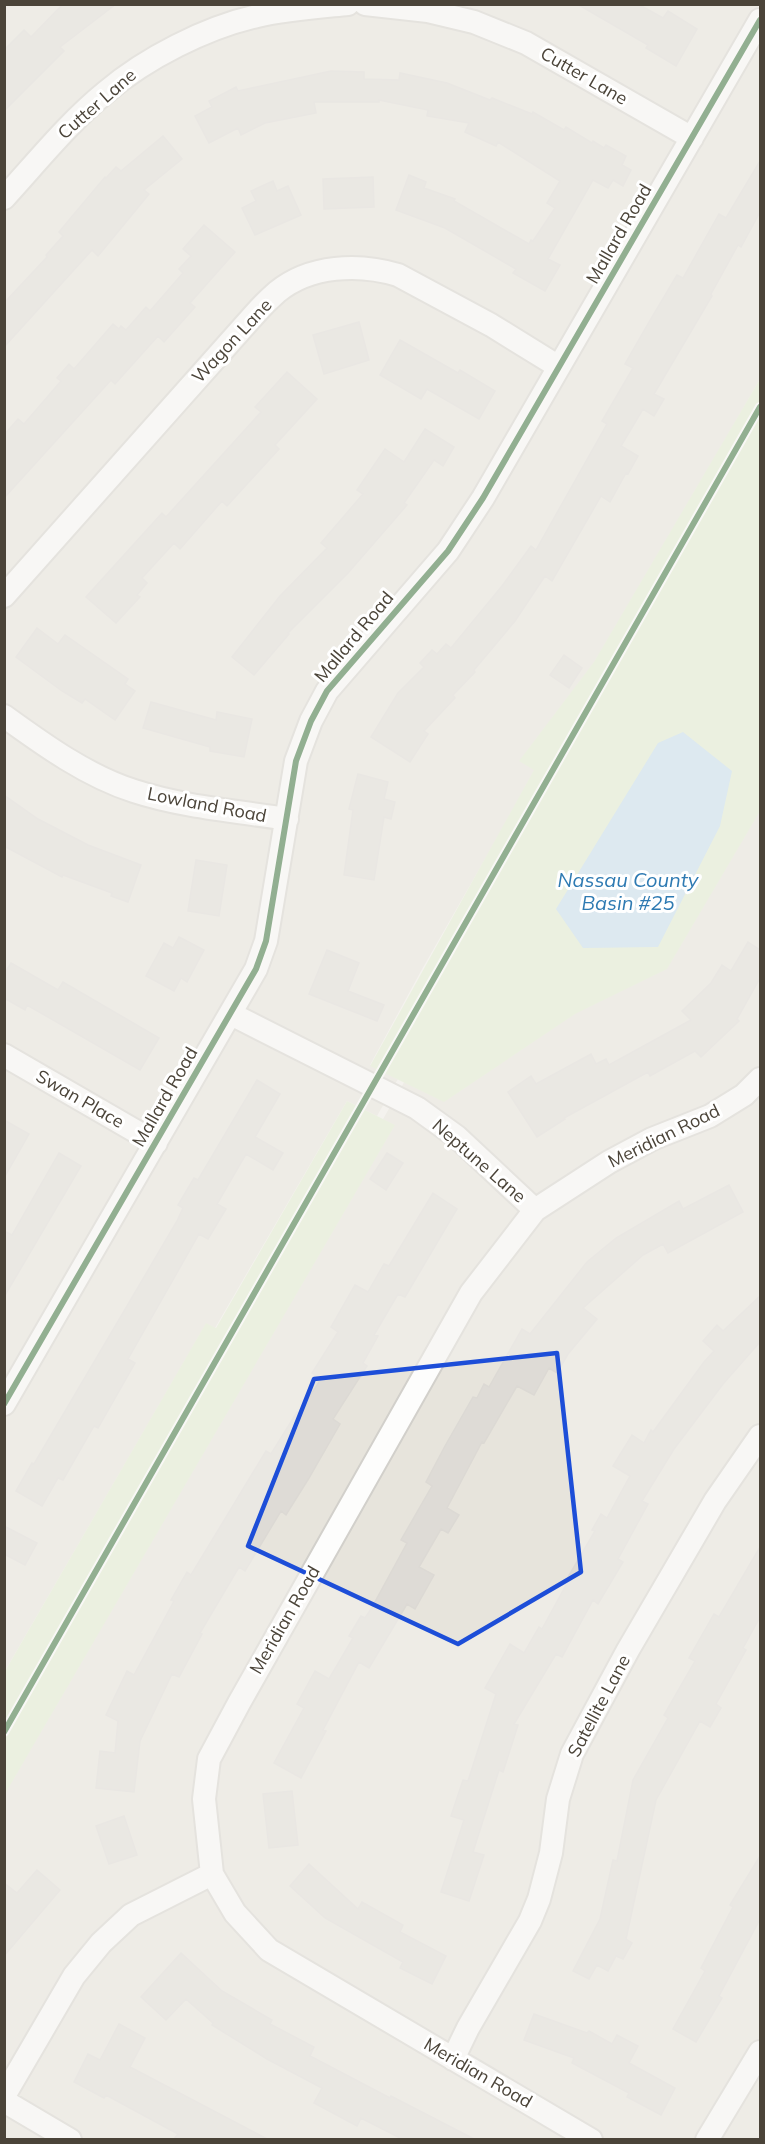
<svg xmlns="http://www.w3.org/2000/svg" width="765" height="2144" viewBox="0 0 765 2144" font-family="Mulish,sans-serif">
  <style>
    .residential { fill: #e7e4dc }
    .green { fill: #e1eecf }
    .water { fill: #c0ddf1 }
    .building { fill: #dedbd6; stroke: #dcd9d4; stroke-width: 1.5 }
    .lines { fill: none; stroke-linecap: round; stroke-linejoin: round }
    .minor-casing { stroke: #d2d0cb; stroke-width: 26 }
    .minor { stroke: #fdfdfc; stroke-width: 22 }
    .cycleway-casing { stroke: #fff; stroke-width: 10 }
    .cycleway { stroke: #1b5e20; stroke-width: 6 }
    .marked { fill: none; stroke: #1d4ed8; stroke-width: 4.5; stroke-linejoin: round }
    .labels { text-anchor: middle; stroke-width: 6; stroke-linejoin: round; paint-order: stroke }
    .street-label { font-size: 18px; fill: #4b4439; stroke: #fff }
    .water-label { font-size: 20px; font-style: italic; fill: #2e7ab2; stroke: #fff }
  </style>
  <rect width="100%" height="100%" fill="#f4f2ee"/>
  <path class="residential" d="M 5,5 L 760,5 L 760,379 L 421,971 L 370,1065 L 398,1079 L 377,1116 L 347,1101 L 215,1328 L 206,1324 L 5,1671 Z
    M 760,459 L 760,2139 L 5,2140 L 5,1781 Z"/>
  <path class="green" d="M 760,379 L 760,811 L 667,969 L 575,1014 L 444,1102 L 370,1066 L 534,770 L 519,761 L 594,662 Z
    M 347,1101 L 395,1125 L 5,1794 L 5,1671 L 206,1323 L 216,1328 Z"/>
  <path class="water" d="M 683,732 L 732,771 L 720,826 L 658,947 L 583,948 L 556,909 L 658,743 Z"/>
  <path class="building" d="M 63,4 L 116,4 L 60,47 L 64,51 L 4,111 L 4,50 L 24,30 L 31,37 Z
    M 577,4 L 638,4 L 663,18 L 668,11 L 697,29 L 676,66 L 646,48 L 648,45 Z
    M 331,71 L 364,72 L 364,79 L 399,80 L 400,73 L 447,83 L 490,100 L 492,98 L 532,114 L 533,112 L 564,130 L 566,127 L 592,143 L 593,141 L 604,148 L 606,145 L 626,156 L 622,165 L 631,170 L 623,186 L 613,180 L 608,188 L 593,180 L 548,259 L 560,265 L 545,291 L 513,273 L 516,269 L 445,228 L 396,210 L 409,175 L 426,182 L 424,188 L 455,199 L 454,201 L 529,244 L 531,240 L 533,241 L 555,208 L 547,203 L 560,181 L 498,142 L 496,146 L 465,132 L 469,123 L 427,116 L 428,110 L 379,100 L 379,102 L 314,102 L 316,113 L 265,123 L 241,135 L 238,128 L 209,143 L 195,116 L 212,107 L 209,101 L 236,87 L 238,91 Z
    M 163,136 L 182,159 L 144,190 L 149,194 L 98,256 L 92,250 L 4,347 L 4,303 L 47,257 L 46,255 L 63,236 L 59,232 L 105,177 L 106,178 L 116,167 L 121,171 Z
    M 760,161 L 760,212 L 741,247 L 738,245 L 711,294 L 712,296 L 654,394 L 664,399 L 654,416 L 643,409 L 621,446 L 638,456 L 628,474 L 626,473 L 610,502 L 601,496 L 552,581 L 545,576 L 515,621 L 474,670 L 475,672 L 453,695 L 455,698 L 424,731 L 428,734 L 410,762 L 371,737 L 398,693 L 424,667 L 420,663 L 432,650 L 437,654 L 446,644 L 451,648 L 502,586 L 531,546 L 536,550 L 607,424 L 602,421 L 633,368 L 625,364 L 649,322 L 677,275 L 683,278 L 719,214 L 726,218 Z
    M 373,177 L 374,207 L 324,209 L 323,179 Z
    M 273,181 L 277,191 L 288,186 L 301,215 L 255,235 L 242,208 L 256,201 L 251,191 Z
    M 204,225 L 235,252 L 190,303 L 195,307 L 164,342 L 158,336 L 115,384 L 111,380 L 4,498 L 4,435 L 18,419 L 24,424 L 61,381 L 57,378 L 69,364 L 74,369 L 113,324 L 119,329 L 121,326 L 126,330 L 146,307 L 150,311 L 183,273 L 179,269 L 191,256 L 183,249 Z
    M 359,322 L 369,360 L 324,374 L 313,335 Z
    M 400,340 L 458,373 L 460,370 L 495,391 L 479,419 L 427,389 L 421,399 L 380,375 Z
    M 287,372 L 317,399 L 275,445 L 279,449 L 227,506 L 222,501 L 180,549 L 174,543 L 142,578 L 147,583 L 137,595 L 140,597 L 116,623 L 86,597 L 162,513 L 166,517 L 261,412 L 255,407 Z
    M 425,429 L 454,447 L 443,466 L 434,460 L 404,503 L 407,505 L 348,573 L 288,633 L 289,634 L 254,675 L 232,657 L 280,596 L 327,548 L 321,543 L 363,494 L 357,490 L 385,449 L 404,462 Z
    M 37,628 L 58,644 L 65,635 L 128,679 L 125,684 L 135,691 L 115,720 L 85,699 L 82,703 L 62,691 L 16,657 Z
    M 564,655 L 582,668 L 569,688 L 550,675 Z
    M 151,702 L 216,720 L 217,712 L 252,719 L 244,757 L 210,751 L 210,747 L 143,728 Z
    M 358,774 L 388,782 L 384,799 L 395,802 L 391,819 L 384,817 L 374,880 L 344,875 L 353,810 L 349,809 Z
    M 4,795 L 38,819 L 88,845 L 141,865 L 128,902 L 111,896 L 112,893 L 63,875 L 62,877 L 4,846 Z
    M 196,860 L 227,865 L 219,916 L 188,911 Z
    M 179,937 L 204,950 L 187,982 L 181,978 L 174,991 L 146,976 L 164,943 L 173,948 Z
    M 748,942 L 760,950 L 760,978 L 737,1019 L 739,1021 L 701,1057 L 695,1051 L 650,1076 L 648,1072 L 564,1118 L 565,1119 L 537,1137 L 508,1092 L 531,1076 L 536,1084 L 591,1054 L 596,1064 L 606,1059 L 609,1065 L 691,1020 L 682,1011 L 711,983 L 722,965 L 731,971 Z
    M 327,950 L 359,963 L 348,991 L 384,1005 L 377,1021 L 309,994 Z
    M 11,963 L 58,990 L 63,982 L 159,1038 L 140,1070 L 27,1005 L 25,1010 L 4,998 L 4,974 Z
    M 257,1080 L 280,1094 L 255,1137 L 283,1153 L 273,1170 L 246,1154 L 217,1204 L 226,1209 L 208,1239 L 199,1234 L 128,1359 L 135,1363 L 98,1428 L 94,1426 L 63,1480 L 58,1478 L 42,1506 L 16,1491 L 32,1463 L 34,1464 L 177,1221 L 183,1208 L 178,1205 L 194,1178 L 198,1180 Z
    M 4,1120 L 29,1134 L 4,1178 Z
    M 59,1153 L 81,1166 L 4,1297 L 4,1231 L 12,1235 Z
    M 387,1153 L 403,1163 L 386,1190 L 370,1179 Z
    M 729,1185 L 743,1212 L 668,1253 L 663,1244 L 643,1255 L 583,1308 L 597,1319 L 568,1354 L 557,1373 L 549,1368 L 534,1395 L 517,1386 L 484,1443 L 482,1442 L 447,1508 L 459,1515 L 448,1533 L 441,1529 L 419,1567 L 434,1575 L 415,1609 L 407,1604 L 369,1668 L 359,1662 L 323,1730 L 326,1731 L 301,1778 L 274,1763 L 304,1708 L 297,1704 L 315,1671 L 329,1679 L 353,1638 L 349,1636 L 361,1616 L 365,1618 L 371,1609 L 407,1543 L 401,1540 L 432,1486 L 426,1482 L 445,1446 L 473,1397 L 477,1398 L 484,1384 L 489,1387 L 522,1329 L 530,1334 L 587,1262 L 616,1238 L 679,1201 L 683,1209 Z
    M 433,1193 L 457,1209 L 405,1297 L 398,1294 L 374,1335 L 378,1336 L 363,1363 L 367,1366 L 333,1419 L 340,1424 L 309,1478 L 286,1515 L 281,1511 L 245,1571 L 239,1567 L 200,1633 L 202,1634 L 179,1677 L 172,1674 L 140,1741 L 134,1792 L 96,1788 L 100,1751 L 115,1753 L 118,1721 L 106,1715 L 127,1671 L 134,1675 L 174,1601 L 171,1600 L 187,1572 L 191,1575 L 266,1451 L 271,1454 L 297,1412 L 299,1413 L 321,1379 L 312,1373 L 338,1332 L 331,1327 L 355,1285 L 368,1292 L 384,1264 L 389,1266 Z
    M 760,1296 L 760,1342 L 723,1384 L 674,1449 L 642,1501 L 648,1504 L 618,1559 L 623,1562 L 598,1604 L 593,1600 L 562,1657 L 556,1654 L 514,1724 L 518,1725 L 503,1772 L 499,1770 L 473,1852 L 484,1855 L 469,1901 L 441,1892 L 464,1820 L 451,1816 L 463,1780 L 468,1781 L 496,1694 L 485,1688 L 510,1644 L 524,1653 L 539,1627 L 542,1629 L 566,1585 L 564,1584 L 595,1531 L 592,1530 L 601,1514 L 607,1518 L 630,1476 L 613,1466 L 632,1435 L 644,1443 L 651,1430 L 653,1432 L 704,1362 L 714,1351 L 703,1341 L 717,1325 L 723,1331 Z
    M 4,1526 L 37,1543 L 25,1565 L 4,1554 Z
    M 760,1547 L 760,1617 L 743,1648 L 746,1650 L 716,1704 L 721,1708 L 710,1727 L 700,1721 L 656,1800 L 626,1939 L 632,1943 L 623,1959 L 616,1956 L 608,1971 L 597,1965 L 589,1979 L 573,1971 L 600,1919 L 613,1860 L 617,1861 L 633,1780 L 668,1718 L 664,1715 L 695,1661 L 689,1658 L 714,1614 L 719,1617 Z
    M 292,1791 L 298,1845 L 269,1848 L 263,1794 Z
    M 124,1816 L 137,1855 L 109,1864 L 96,1826 Z
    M 760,1856 L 760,1919 L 719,1996 L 722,1998 L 696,2042 L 673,2029 L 705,1971 L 701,1968 L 733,1907 L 730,1905 Z
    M 309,1864 L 358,1909 L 362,1902 L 403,1925 L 400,1932 L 446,1956 L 432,1984 L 400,1968 L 403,1962 L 325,1918 L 290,1886 Z
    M 37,1870 L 60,1890 L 4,1956 L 4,1883 L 17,1893 Z
    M 181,1953 L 222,1991 L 272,2020 L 270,2024 L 314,2047 L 310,2056 L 390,2098 L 391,2096 L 474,2139 L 402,2139 L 361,2118 L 357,2126 L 314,2103 L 322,2088 L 267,2059 L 212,2025 L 213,2023 L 186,1999 L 166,2020 L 141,1997 Z
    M 534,2014 L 587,2033 L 589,2031 L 612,2044 L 617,2035 L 638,2046 L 629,2063 L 675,2088 L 661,2115 L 627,2097 L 629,2093 L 572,2063 L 574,2058 L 524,2040 Z
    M 119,2024 L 145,2038 L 130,2067 L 267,2139 L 174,2139 L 178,2134 L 106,2095 L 104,2098 L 74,2082 L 88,2054 L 100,2060 Z"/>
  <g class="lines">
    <g class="minor-casing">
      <path id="minor" d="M 365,4 L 428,11 L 474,22 L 526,43 L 692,138
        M 4,198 C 37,162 68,123 106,92 C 146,58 205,28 257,16 C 287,9 317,7 348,4
        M 4,596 L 254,315 C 261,307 269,299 277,292 C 310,265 359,263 398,275 L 491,325 L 559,367
        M 4,716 C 44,745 87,776 134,791 C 183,807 236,811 287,819
        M 231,1014 L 417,1108 L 457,1137 L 535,1210
        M 4,1055 L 156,1143
        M 4,1404 L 256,969 L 266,941 L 296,761 L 311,721 L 327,691 L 448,551 L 483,498 L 760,20
        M 453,2059 L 468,2028 L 530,1921 L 539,1899 L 551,1853 L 558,1799 L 572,1754 L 628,1650 L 715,1501 L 760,1436
        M 4,2096 L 74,1976 L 101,1943 L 131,1915 L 212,1874
        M 4,2101 L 70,2140
        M 591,2140 L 269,1950 L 235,1913 L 212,1874 L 204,1799 L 209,1759 L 239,1703 L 471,1293 L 535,1210 L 609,1162 L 652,1139 L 710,1116 L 744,1095 L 760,1079
        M 707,2140 L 760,2052"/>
    </g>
    <use href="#minor" class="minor"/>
    <g class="cycleway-casing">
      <path id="cycleway" d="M 4,1404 L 256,969 L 266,941 L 296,761 L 311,721 L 327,691 L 448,551 L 483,498 L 760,20
        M 4,1732 L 760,407"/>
    </g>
    <use href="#cycleway" class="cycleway"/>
  </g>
  <path d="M0 0H765V2144H0ZM 557,1353 L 581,1572 L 458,1644 L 248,1546 L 314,1379 Z" fill="#f4f2ee" fill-opacity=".55" fill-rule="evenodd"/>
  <path class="marked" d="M 557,1353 L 581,1572 L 458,1644 L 248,1546 L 314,1379 Z"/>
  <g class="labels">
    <g class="street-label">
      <text transform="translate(584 76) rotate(30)" y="6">Cutter Lane</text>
      <text transform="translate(97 104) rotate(-41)" y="6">Cutter Lane</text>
      <text transform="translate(619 234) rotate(-60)" y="6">Mallard Road</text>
      <text transform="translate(232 341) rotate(-47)" y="6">Wagon Lane</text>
      <text transform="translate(354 637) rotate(-50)" y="6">Mallard Road</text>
      <text transform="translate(207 805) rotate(11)" y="6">Lowland Road</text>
      <text transform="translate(165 1097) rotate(-60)" y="6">Mallard Road</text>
      <text transform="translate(80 1099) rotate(30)" y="6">Swan Place</text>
      <text transform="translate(664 1136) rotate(-26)" y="6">Meridian Road</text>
      <text transform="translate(479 1161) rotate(41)" y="6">Neptune Lane</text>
      <text transform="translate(285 1620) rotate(-60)" y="6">Meridian Road</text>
      <text transform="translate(599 1706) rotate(-62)" y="6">Satellite Lane</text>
      <text transform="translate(478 2073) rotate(30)" y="6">Meridian Road</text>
    </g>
    <g class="water-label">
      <text x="628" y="887">Nassau County<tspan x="628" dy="23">Basin #25</tspan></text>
    </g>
  </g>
  <rect width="765" height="2144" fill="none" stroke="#4b4439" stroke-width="12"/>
</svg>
